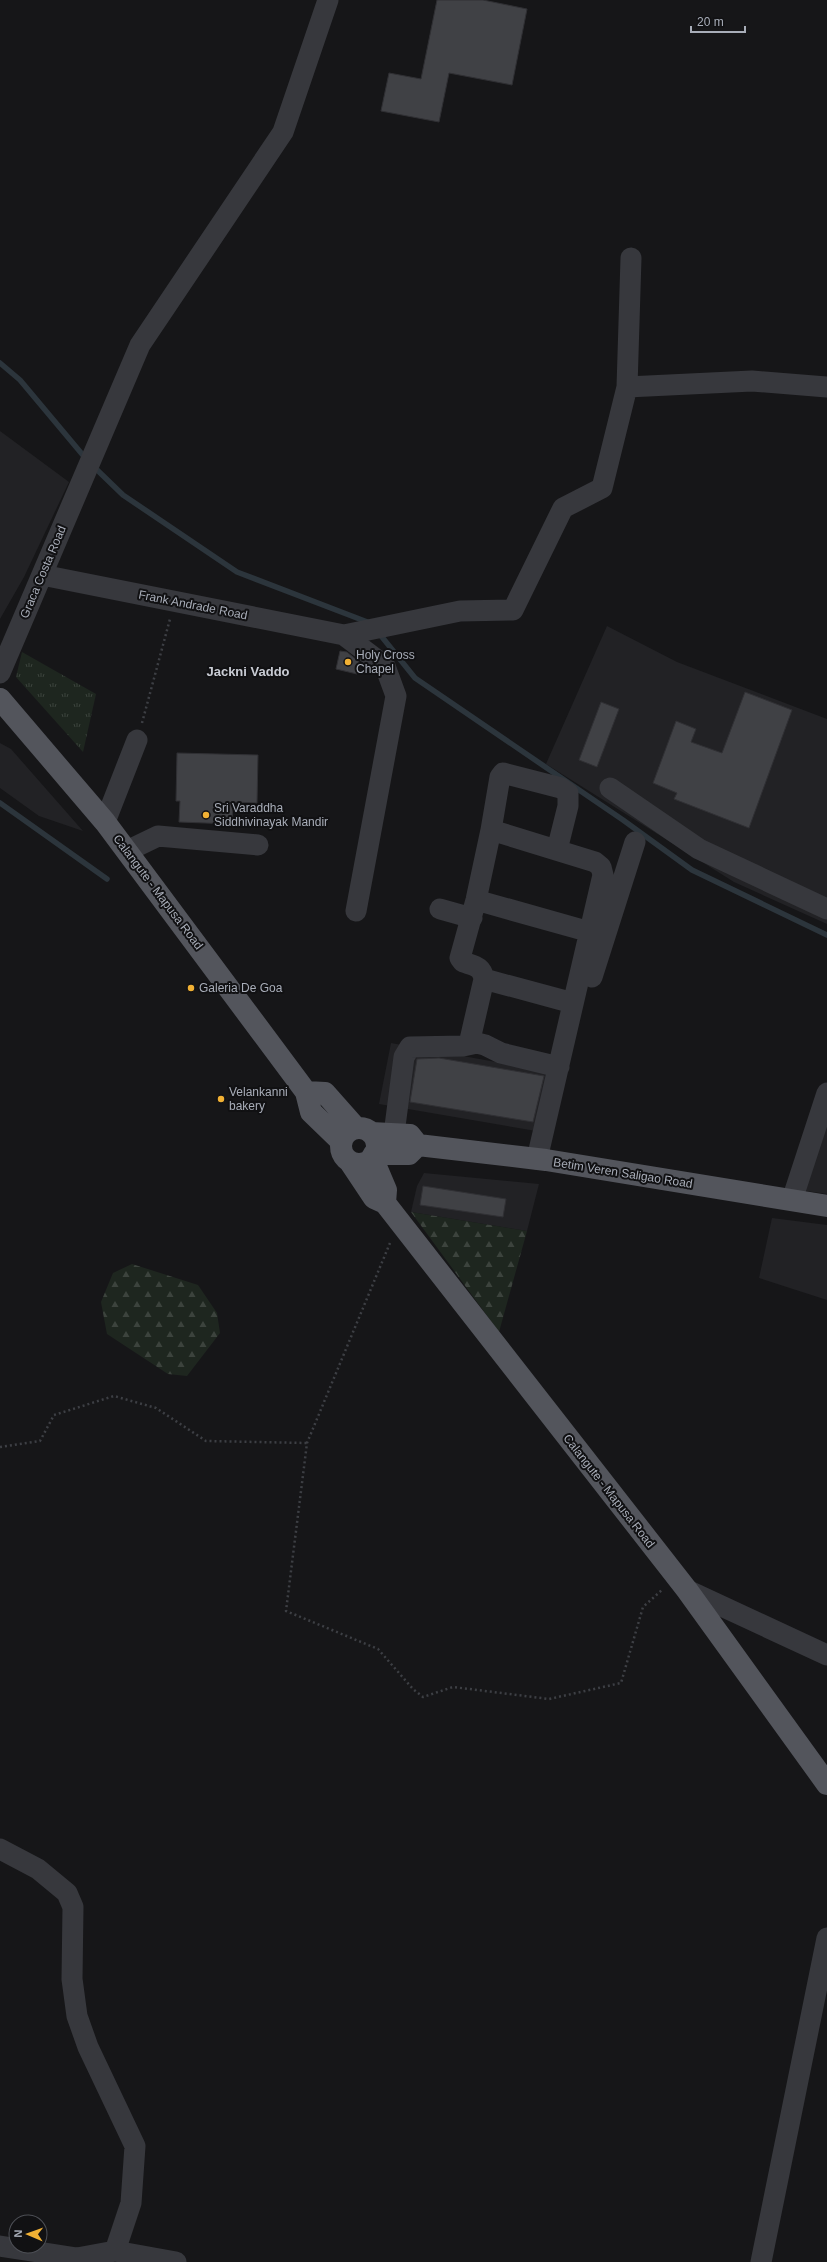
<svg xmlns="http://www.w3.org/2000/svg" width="827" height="2262" viewBox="0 0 827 2262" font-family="Arial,sans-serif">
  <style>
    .built { fill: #222225 }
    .grass { fill: url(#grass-tufts) }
    .forest { fill: url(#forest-firs) }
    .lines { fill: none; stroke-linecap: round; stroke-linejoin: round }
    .stream { stroke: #2c353c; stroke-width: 5.5 }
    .building { fill: #404145; stroke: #303034 }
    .path { stroke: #3d3f44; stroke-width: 2.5; stroke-dasharray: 2 3; stroke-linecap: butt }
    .minor { stroke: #37383d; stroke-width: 21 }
    .major { stroke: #53555c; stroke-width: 22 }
    .poi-dot { fill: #f2b134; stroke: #111113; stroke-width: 1.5 }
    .labels { text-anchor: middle; stroke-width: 4; stroke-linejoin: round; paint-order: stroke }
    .street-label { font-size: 12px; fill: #a8adb8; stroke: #111113 }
    .poi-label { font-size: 12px; fill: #a8adb8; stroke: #111113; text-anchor: start }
    .neighbourhood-label { font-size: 13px; font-weight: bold; fill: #c9ccd4; stroke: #111113 }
  </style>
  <defs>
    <pattern id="grass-tufts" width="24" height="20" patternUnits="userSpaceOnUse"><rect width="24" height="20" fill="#1e261f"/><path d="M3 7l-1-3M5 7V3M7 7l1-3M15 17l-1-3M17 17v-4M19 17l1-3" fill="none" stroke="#3c433d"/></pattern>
    <pattern id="forest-firs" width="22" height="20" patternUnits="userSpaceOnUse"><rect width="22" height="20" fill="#1e261f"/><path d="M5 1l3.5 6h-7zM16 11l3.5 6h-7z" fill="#3c433d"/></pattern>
  </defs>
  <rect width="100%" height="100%" fill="#161618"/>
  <path class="built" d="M 0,431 L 69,482 L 24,577 L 0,619 Z
    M 607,626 L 677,662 L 827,719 L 827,924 L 734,882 L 546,764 Z
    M 0,743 L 11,749 L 83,831 L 39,816 L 0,788 Z
    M 391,1043 L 562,1074 L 548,1133 L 379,1104 Z
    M 827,1117 L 827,1194 L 800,1190 Z
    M 424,1173 L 539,1184 L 527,1231 L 411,1212 L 417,1186 Z
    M 772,1218 L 827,1225 L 827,1300 L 759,1278 Z"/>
  <path class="grass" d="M 22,652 L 96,694 L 83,752 L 16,677 Z"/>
  <path class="forest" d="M 411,1212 L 527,1231 L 499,1332 Z
    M 132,1264 L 198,1285 L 217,1313 L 220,1333 L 187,1376 L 168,1374 L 107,1334 L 101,1302 L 113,1273 Z"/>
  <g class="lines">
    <path class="stream" d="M 0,363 L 20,380 L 87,460
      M 93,466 L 123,495 L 237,572 L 370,623
      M 378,632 L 415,678 L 623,820 L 692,870 L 827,935
      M 0,803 L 107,879"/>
  </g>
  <path class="building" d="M 437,0 L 483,0 L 527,9 L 512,85 L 449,73 L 439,122 L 381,111 L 389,73 L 421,79 Z
    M 340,651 L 347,652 L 359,662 L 357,674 L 336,669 Z
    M 745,692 L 792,710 L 749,828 L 674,799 L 677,793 L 653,783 L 676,721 L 696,729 L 691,742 L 722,753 Z
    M 601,702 L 619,709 L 597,767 L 579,760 Z
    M 177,753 L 258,755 L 257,803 L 233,802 L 232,824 L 179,822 L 180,801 L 176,801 Z
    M 439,1058 L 544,1076 L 533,1122 L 410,1102 L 417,1059 Z
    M 423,1186 L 506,1199 L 503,1217 L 420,1205 Z"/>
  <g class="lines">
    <path class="path" d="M 142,723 L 170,619
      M 390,1243 L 307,1443 L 286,1611 L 378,1649 L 413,1689 L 423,1697 L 453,1687 L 549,1699 L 621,1683 L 643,1607 L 663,1589
      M 0,1447 L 40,1441 L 54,1415 L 114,1396 L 156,1408 L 206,1441 L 307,1443"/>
    <path class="minor" d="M 627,387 L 631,258
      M 42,575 L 344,635 L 460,611 L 513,610 L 563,508 L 602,488 L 627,387 L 752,381 L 827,387
      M 344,635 L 385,666 L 396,696 L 356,911
      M 0,673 L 140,345 L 283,132 L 328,0
      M 610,788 L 699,849 L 827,909
      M 105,822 L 137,740
      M 491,830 L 595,862 L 601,867 L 603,875 L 537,1159
      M 127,851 L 158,836 L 258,845
      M 476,900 L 590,932
      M 440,909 L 472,918
      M 592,977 L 635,842
      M 484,979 C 482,966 474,966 463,962 L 460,958 L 476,900 L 491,830 L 500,777 L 503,773 L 561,788 L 568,793 L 568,806 L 557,850
      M 469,1044 L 484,979 L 573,1003
      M 394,1134 L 404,1057 L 410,1047 L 463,1046 L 477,1043 L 485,1045 L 501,1053 L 559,1067
      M 792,1200 L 827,1093
      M 687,1590 L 827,1655
      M 0,1849 L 38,1869 L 67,1893 L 73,1907 L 72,1979 L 77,2016 L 88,2047 L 135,2146 L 131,2203 L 115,2251
      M 0,2246 L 77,2258 L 115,2251 L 176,2262
      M 761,2262 L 827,1938"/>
    <path class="major" d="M 0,699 L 105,822 L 306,1092
      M341 1146a18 18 0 1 1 36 0a18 18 0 1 1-36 0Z
      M 371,1133 L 410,1135 L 418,1145 L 409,1154 L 374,1154
      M 341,1141 L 311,1112 L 306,1092 L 325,1093 L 356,1128
      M 418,1145 L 546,1160 L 827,1206
      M 350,1162 L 374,1198 L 385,1203 L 386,1190 L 372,1157
      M 385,1203 L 687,1590 L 827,1784"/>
  </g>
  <g class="poi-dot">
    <circle cx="348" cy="662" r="4"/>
    <circle cx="206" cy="815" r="4"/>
    <circle cx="191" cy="988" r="4"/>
    <circle cx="221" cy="1099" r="4"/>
  </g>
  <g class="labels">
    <g class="street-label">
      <text transform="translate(43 572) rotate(-67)" y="4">Graca Costa Road</text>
      <text transform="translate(193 605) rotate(11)" y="4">Frank Andrade Road</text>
      <text transform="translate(158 892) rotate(53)" y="4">Calangute - Mapusa Road</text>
      <text transform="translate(623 1173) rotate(9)" y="4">Betim Veren Saligao Road</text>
      <text transform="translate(609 1491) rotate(52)" y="4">Calangute - Mapusa Road</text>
    </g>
    <g class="poi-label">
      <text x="356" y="659">Holy Cross<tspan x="356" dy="14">Chapel</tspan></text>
      <text x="214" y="812">Sri Varaddha<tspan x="214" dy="14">Siddhivinayak Mandir</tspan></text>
      <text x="199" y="992">Galeria De Goa</text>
      <text x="229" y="1096">Velankanni<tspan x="229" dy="14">bakery</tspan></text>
    </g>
    <g class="neighbourhood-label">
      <text x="248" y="676">Jackni Vaddo</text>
    </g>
  </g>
  <g transform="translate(28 2234) rotate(272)"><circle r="19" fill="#111113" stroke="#4d4f55"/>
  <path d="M0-3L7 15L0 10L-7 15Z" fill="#f2b134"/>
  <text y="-6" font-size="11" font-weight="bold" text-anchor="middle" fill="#a8adb8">N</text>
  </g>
  <path d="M691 26v6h54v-6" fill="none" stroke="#a8adb8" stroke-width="2"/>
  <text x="697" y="26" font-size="12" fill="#a8adb8" stroke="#111113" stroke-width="3" paint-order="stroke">20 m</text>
</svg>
